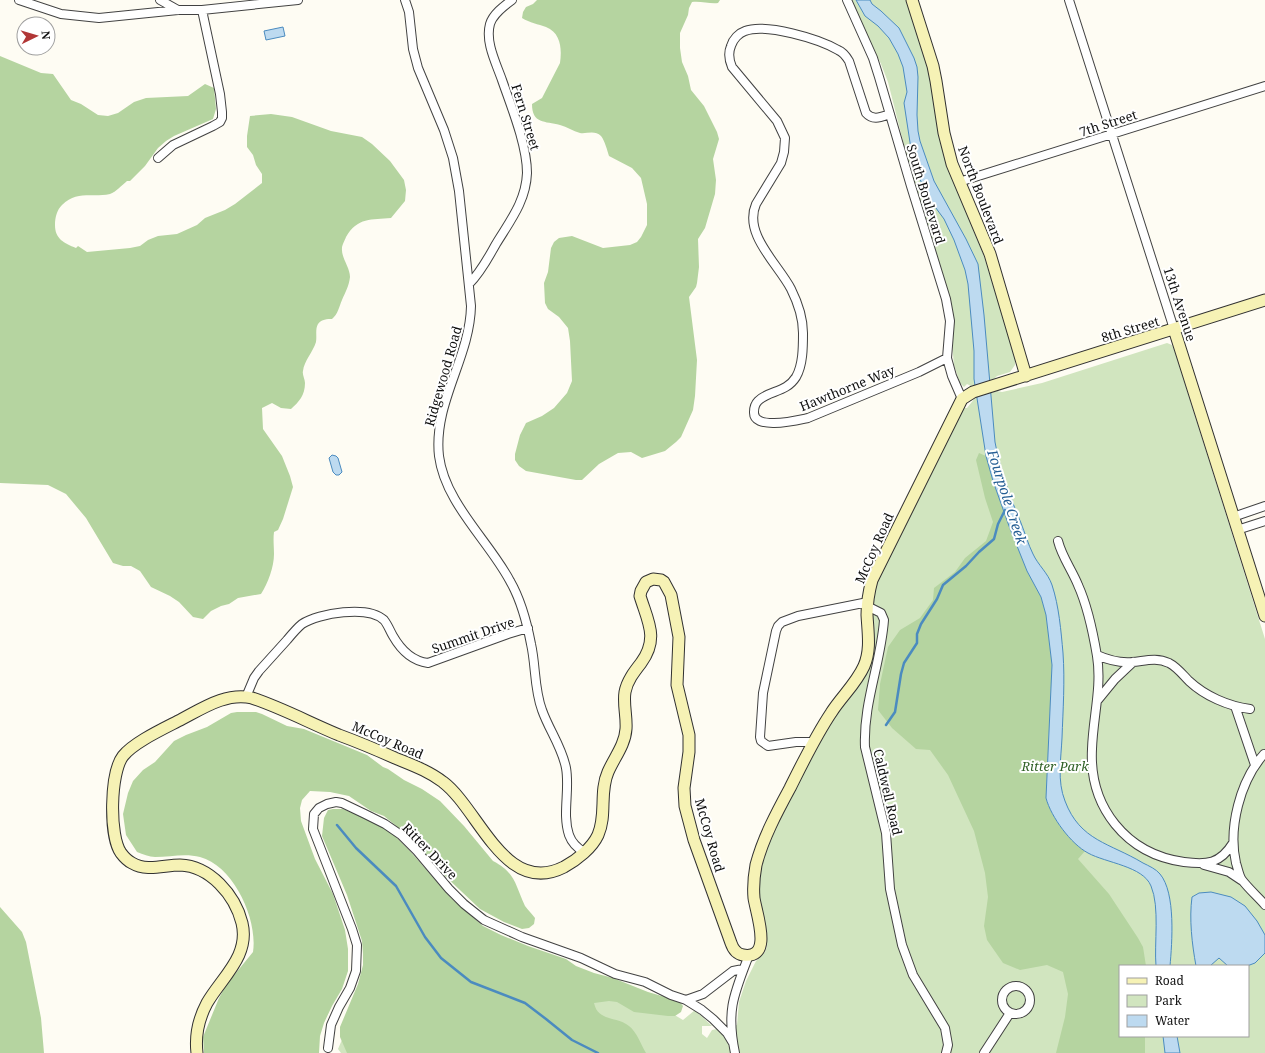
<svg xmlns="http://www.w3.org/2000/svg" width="1265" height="1053" viewBox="0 0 1265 1053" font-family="'Noto Serif',serif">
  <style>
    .green { fill: #d1e5bf; fill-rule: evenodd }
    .forest { fill: #b5d4a0 }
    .water { fill: #bddaf0; stroke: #4b8bbf }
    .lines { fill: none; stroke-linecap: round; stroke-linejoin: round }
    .stream { stroke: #4b8bbf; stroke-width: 2.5 }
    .street-casing { stroke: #424242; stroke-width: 10 }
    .secondary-casing { stroke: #313131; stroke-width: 13 }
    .street { stroke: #fff; stroke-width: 8 }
    .secondary { stroke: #f6f2b5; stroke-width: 11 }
    .labels { text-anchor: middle; stroke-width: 4; stroke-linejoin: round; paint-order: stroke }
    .street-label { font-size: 13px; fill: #0f0f0f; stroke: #fff }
    .park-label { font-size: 13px; font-style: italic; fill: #2f6026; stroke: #fff }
    .water-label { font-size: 14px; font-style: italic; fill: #255e94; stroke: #fff }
  </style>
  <rect width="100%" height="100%" fill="#fefcf3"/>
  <path class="green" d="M 850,0 L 906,0 L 928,66 L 932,90 L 940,140 L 944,154 L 955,186 L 984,256 L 1015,357 L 1015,365 L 1010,372 L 997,376 L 994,379 L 971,386 L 967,384 L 964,387 L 960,383 L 954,365 L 952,343 L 953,321 L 949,294 L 911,173 L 888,82 L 881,64 Z
    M 1167,343 L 1172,345 L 1174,349 L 1265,639 L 1265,1053 L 341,1053 L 338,1049 L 373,968 L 471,930 L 636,992 L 683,1020 L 695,1010 L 712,1026 L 702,1026 L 702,1034 L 707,1038 L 712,1030 L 737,1025 L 739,1002 L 746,981 L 756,961 L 765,952 L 767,946 L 767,940 L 760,903 L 759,890 L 761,864 L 765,851 L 789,797 L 833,718 L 872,662 L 872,621 L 874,593 L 878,575 L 961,408 L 967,408 L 975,398 L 997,391 L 1002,392 L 1042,383 ZM 1120,966 L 1248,966 L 1248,1036 L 1120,1036 Z"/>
  <path class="forest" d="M 537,0 L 720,0 L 718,3 C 710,4 701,1 692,2 L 689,8 L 688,15 L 680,33 L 680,48 L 682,62 L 688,76 L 691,90 L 704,106 L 717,132 L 719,139 L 713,159 L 716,180 L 715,194 L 705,228 L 698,239 L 699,267 L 697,283 L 696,287 L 689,297 L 697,360 L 695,396 L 693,410 L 681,437 L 676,442 L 665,451 L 642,458 L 631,452 L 618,453 L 599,464 L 582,480 L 576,480 L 526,471 L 519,466 L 515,460 L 515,454 L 520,435 L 526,423 L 542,416 L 554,408 L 567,393 L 572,381 L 570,341 L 568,328 L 559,317 L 548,309 L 545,303 L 544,283 L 548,272 L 551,248 L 554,242 L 559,238 L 572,236 L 603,248 L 630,245 L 637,242 L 641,237 L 647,225 L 647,204 L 641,178 L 632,168 L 609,156 C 607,150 605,141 601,136 C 595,130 587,134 580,133 C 573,131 567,127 560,125 C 545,121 532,124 532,104 L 542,98 L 560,63 C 562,49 561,33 546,27 C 538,24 530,23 522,18 L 523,12 L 526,7 L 533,4 Z
    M 0,56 L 41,73 L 53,74 L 71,100 L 81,104 L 98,115 L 108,116 L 118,113 L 134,102 L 146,98 L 188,96 L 205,84 L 214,88 L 216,109 L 213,119 L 174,136 L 166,141 L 158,148 L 145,166 L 130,181 L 127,181 C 122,185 116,192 110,194 C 92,198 77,190 62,205 C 57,210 55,217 55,225 C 55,239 64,243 76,248 L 78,246 L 87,252 L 130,248 L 140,246 L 148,240 L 158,236 L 177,234 L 197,225 L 205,218 L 225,210 L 235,204 L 262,183 L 262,174 L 256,165 L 253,155 L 247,147 L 247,136 L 250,116 L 271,114 L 292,117 L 331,131 L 362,137 L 372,144 L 390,161 L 404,180 L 406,190 L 405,201 L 391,218 C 372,220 357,217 346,237 C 345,240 342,245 342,248 C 341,258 350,267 350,277 C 349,286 345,293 342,300 C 339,307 338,314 332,319 C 327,319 322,319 318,324 C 315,329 317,336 316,342 C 313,352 304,361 303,371 C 302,374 305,379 305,383 C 305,395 299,402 291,409 L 281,408 L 272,403 L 262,408 L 263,429 L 282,456 L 290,476 L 293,487 L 283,519 L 278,530 L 274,532 C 273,540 274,546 274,554 C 274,567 268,583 261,594 L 238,598 L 229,604 L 221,606 L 211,611 L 203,619 L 193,617 L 179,602 L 170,596 L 151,587 L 140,571 L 131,566 L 123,566 L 113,563 L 86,518 L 66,494 L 48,485 L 0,483 Z
    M 979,453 L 986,456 L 993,481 L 1009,526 L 1027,571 L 1041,597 L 1046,615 L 1052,665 L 1046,798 C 1051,816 1069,841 1085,851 L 1078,859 L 1109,894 L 1138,938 L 1143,947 L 1146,966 L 1120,966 L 1120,1036 L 1145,1036 L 1145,1053 L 1056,1053 L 1065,1017 L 1068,994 L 1063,972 L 1047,965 L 1020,970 L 1003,963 L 987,940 L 984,926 L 988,897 L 985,873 L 974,831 L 948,775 L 930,750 L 916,749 L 892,728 L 878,710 L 880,684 L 888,647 L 900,630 L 920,618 L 933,600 L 934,588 L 955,572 L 965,558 L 986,541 L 993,522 L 985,498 L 976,460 Z
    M 237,712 L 256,712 L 262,714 L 287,726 L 304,729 L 367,755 L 383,767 L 388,769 L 404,780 L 422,789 L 440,801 L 464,826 L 493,861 C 516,873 515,885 525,906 C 528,910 532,914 535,918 L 534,924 L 529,928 L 522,929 L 504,922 L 480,909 L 443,874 L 427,861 L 411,840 L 395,825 L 384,816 L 371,811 L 349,796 L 330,792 L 310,791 L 302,800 L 300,808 L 301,821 L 315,859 L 333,894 L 345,930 L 348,949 L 348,971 L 342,989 L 332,1006 L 324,1023 L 320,1036 L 319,1053 L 204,1053 L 203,1037 L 219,998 L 226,985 L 253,952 C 258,920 234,866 200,857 C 185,853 170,857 155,857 C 149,857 143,854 137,852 L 126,835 L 123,814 L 128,793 L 133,781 L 143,770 L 155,762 L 174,741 L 186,735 L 207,727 L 231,713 Z
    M 333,809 L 343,809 L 362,816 L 380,825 L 394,835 L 410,851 L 451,898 L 483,926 L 501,935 L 528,946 L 566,959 L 576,966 L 594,973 L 613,978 L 648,992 L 679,1001 L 683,1006 L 681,1012 L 675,1016 L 668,1016 L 634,1012 L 617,1002 L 609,1001 L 594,1003 C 598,1022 617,1016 629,1026 C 637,1032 641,1045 646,1053 L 347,1053 L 340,1037 L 340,1027 L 358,984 L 363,965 L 363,954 L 362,941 L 347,895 L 322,836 L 324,818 L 328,810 Z
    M 0,907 L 22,932 L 26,942 L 41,1018 L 44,1053 L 0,1053 Z"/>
  <path class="water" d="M 856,0 L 870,0 L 872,4 L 881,11 L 899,28 L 914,58 L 917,67 L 918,77 L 917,115 L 918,131 L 920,141 L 934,181 L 966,239 L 978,264 L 984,315 L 995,442 C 1000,470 1010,497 1021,523 C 1025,533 1028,544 1033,554 C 1038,565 1048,573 1052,585 C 1059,606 1061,631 1063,653 C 1065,681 1063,710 1062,738 C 1061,759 1057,781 1065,801 C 1080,841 1110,843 1143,863 C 1149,866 1156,869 1160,874 C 1176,893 1172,943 1170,966 L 1156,966 C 1154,944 1160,907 1151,886 C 1143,866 1106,863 1088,853 C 1071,844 1051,817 1046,798 L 1052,665 L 1046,615 L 1041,597 L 1027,571 L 1009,526 L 993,481 L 986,456 L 974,379 L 974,351 L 968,284 L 965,270 L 954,240 L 944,219 L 930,200 L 922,184 L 916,169 L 911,149 L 904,103 L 907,92 L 903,67 L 898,54 L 889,38 L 878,26 L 865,16 Z
    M 283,27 L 285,36 L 266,40 L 264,31 Z
    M 332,455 L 336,456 L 338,458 L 342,472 L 339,475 L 336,475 L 333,472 L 329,458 Z
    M 1211,892 L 1231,897 L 1245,906 L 1257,921 L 1265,935 L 1265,953 L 1255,963 L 1247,966 L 1228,966 L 1219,958 L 1210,966 L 1196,966 C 1192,944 1189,919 1192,897 L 1199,893 Z
    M 1163,1036 L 1177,1036 L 1180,1053 L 1165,1053 Z"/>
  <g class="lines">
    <path class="stream" d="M 886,725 L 895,712 L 901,674 L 904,663 L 917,643 L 917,634 L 921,624 L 937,599 L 943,585 L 966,566 L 979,552 L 994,539 L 998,524 L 1005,510
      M 337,825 L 356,848 L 396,886 L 425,937 L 441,958 L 471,982 L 525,1003 L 546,1019 L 572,1040 L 598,1053"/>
    <g class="street-casing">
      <path id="street" d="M 19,0 L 61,14 L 99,18 L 178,10 L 202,10 L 298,0
        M 160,0 L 178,10
        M 405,0 L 409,12 L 413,49 L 418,68 L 444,130 L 453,158 L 459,191 L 471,306 C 470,358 433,403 439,456 C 445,503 489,541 510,581 C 521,600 527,623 531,644 C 536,666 534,689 542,710 C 549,730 562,747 566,768 C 570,790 562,814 569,835 C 572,843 577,848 584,852
        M 847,0 L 873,58 L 879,77 L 911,186 L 946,299 L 950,321 L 947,358 L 952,376 L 962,399
        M 1069,0 L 1174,329
        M 890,114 C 881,117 873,121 866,113 L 849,61 C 846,56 843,52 838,50 C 819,39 766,23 745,31 C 739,33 733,39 731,46 C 728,53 729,60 732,67 L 777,121 L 785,138 L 784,152 L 781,163 L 756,204 C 743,234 778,264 791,289 C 798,303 803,317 803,333 C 803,347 803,365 796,377 C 786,393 769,390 758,401 C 755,404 754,408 754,412 C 753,431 798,420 808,418 L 919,372 L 947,358
        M 158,158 L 173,145 L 213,126 L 220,122 L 222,118 L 222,112 L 220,94 L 202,10
        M 959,182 L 1265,86
        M 469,284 C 481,272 488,258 496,244 C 510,221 526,201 527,173 C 527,145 511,106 502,80 C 496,63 485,42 490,24 C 493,14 504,6 512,0
        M 1233,517 L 1265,506
        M 1237,530 L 1265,521
        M 1058,541 C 1062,557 1072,570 1078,585 C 1088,607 1093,632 1097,656 C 1102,687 1093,717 1092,749 C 1089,807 1126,854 1184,862 C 1207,865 1220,864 1233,843
        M 867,606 L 881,613 L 884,620 C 881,663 863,703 865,747 L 886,833 L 890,889 L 902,945 L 913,975 L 945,1028 L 948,1045 L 946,1053
        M 1097,655 C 1108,660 1120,663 1132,662 C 1145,661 1156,657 1169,663 C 1177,667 1183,675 1189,681 C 1205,696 1228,706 1250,709
        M 246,697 L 254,678 L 259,671 C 268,661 278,650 287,640 C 292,634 297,628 302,624 C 319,613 368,605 384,620 C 388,625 390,631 393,636 C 401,650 412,661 428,663 L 508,634 L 528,628
        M 1097,701 L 1115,679 L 1133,662
        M 1235,706 L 1255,765
        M 813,742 L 796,742 L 768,746 L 761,741 L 760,737 L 763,693 L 776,631 L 778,626 L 782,622 L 798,616 L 868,602
        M 1264,754 C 1240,781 1228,828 1236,863 C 1238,869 1239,876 1242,880 C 1249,889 1258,897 1265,905
        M 1204,865 L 1229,872 L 1241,880
        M1002 1000a14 14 0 1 1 28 0a14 14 0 1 1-28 0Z
        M 686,1000 L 703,994 L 733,971 L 743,969
        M 328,1048 L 331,1025 L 339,1007 L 350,988 L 356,971 L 357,945 L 352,929 L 313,829 L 314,814 L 319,808 L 327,804 L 336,802 L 342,803 L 365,814 L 385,824 L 401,835 L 417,851 L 449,889 L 464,904 L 484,920 L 522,937 L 581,958 L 615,974 L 645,982 L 671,995 L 686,1000 L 702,1010 L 713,1019 L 727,1033 L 733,1043
        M 735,1053 C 726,1010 734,994 749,955
        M 984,1053 L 1010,1013"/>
    </g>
    <g class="secondary-casing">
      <path id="secondary" d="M 912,0 L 933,66 L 936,81 L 944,133 L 952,164 L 990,254 L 1026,376
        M 1174,329 L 1265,616
        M 197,1053 C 195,1036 199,1018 207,1003 C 222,977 250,956 242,923 C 235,895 210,866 180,865 C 164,865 147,872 132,863 C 128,861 124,857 121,853 C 109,836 110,773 123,756 C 134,742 165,728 182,719 C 203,708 227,692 252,698 C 282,708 310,723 339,735 C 358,742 377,750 395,758 C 412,765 429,771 443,782 C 479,809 505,897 564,867 C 577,860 592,848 598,835 C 607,815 599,792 608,772 C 614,758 625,745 626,729 C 627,717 623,704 625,692 C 627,681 634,672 641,663 C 659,638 648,622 640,596 L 641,591 L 646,582 L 653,579 L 661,580 L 664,582 L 671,595 L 679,637 L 677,685 L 689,735 L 689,752 L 684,788 L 685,806 L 694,840 L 731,943 C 733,949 737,954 743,955 C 774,960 756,913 754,898 C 753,887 754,876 756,865 C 763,838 777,812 790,788 C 803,762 815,737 831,713 C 841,697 856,684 864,666 C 871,650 868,633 867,615 C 867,603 869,591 872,580 L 962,399 L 973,392 L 1265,300"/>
    </g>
    <use href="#street" class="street"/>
    <use href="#secondary" class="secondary"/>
  </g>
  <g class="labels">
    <g class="street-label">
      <text transform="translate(526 117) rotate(73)" y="5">Fern Street</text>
      <text transform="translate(1108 123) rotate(-18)" y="5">7th Street</text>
      <text transform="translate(926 194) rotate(73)" y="5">South Boulevard</text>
      <text transform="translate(981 195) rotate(69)" y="5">North Boulevard</text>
      <text transform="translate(1180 304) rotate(72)" y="5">13th Avenue</text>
      <text transform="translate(1130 329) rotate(-17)" y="5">8th Street</text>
      <text transform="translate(443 376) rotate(-74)" y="5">Ridgewood Road</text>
      <text transform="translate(847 388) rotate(-22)" y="5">Hawthorne Way</text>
      <text transform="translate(874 548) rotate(-66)" y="5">McCoy Road</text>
      <text transform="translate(473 635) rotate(-19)" y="5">Summit Drive</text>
      <text transform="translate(388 740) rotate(23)" y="5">McCoy Road</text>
      <text transform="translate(888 792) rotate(77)" y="5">Caldwell Road</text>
      <text transform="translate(710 835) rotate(74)" y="5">McCoy Road</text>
      <text transform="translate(430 851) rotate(46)" y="5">Ritter Drive</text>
    </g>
    <g class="park-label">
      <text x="1055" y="771">Ritter Park</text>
    </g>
    <g class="water-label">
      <text transform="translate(1007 497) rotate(72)" y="5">Fourpole Creek</text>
    </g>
  </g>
  <rect x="1119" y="965" width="130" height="72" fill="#ffffff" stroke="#9f9f9f"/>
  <rect x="1127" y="978" width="20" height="6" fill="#f6f2b5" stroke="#9f9f9f"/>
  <text x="1155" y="985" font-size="12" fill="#0f0f0f">Road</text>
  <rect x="1127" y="995" width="20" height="12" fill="#d1e5bf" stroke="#9f9f9f"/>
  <text x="1155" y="1005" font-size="12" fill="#0f0f0f">Park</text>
  <rect x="1127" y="1015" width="20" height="12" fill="#bddaf0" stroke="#9f9f9f"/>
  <text x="1155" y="1025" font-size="12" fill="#0f0f0f">Water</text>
  <g transform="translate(36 36) rotate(85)"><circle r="19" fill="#ffffff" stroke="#9f9f9f"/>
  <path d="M0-3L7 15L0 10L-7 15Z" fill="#b13636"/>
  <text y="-6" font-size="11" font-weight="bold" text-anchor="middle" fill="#0f0f0f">N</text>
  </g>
</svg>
